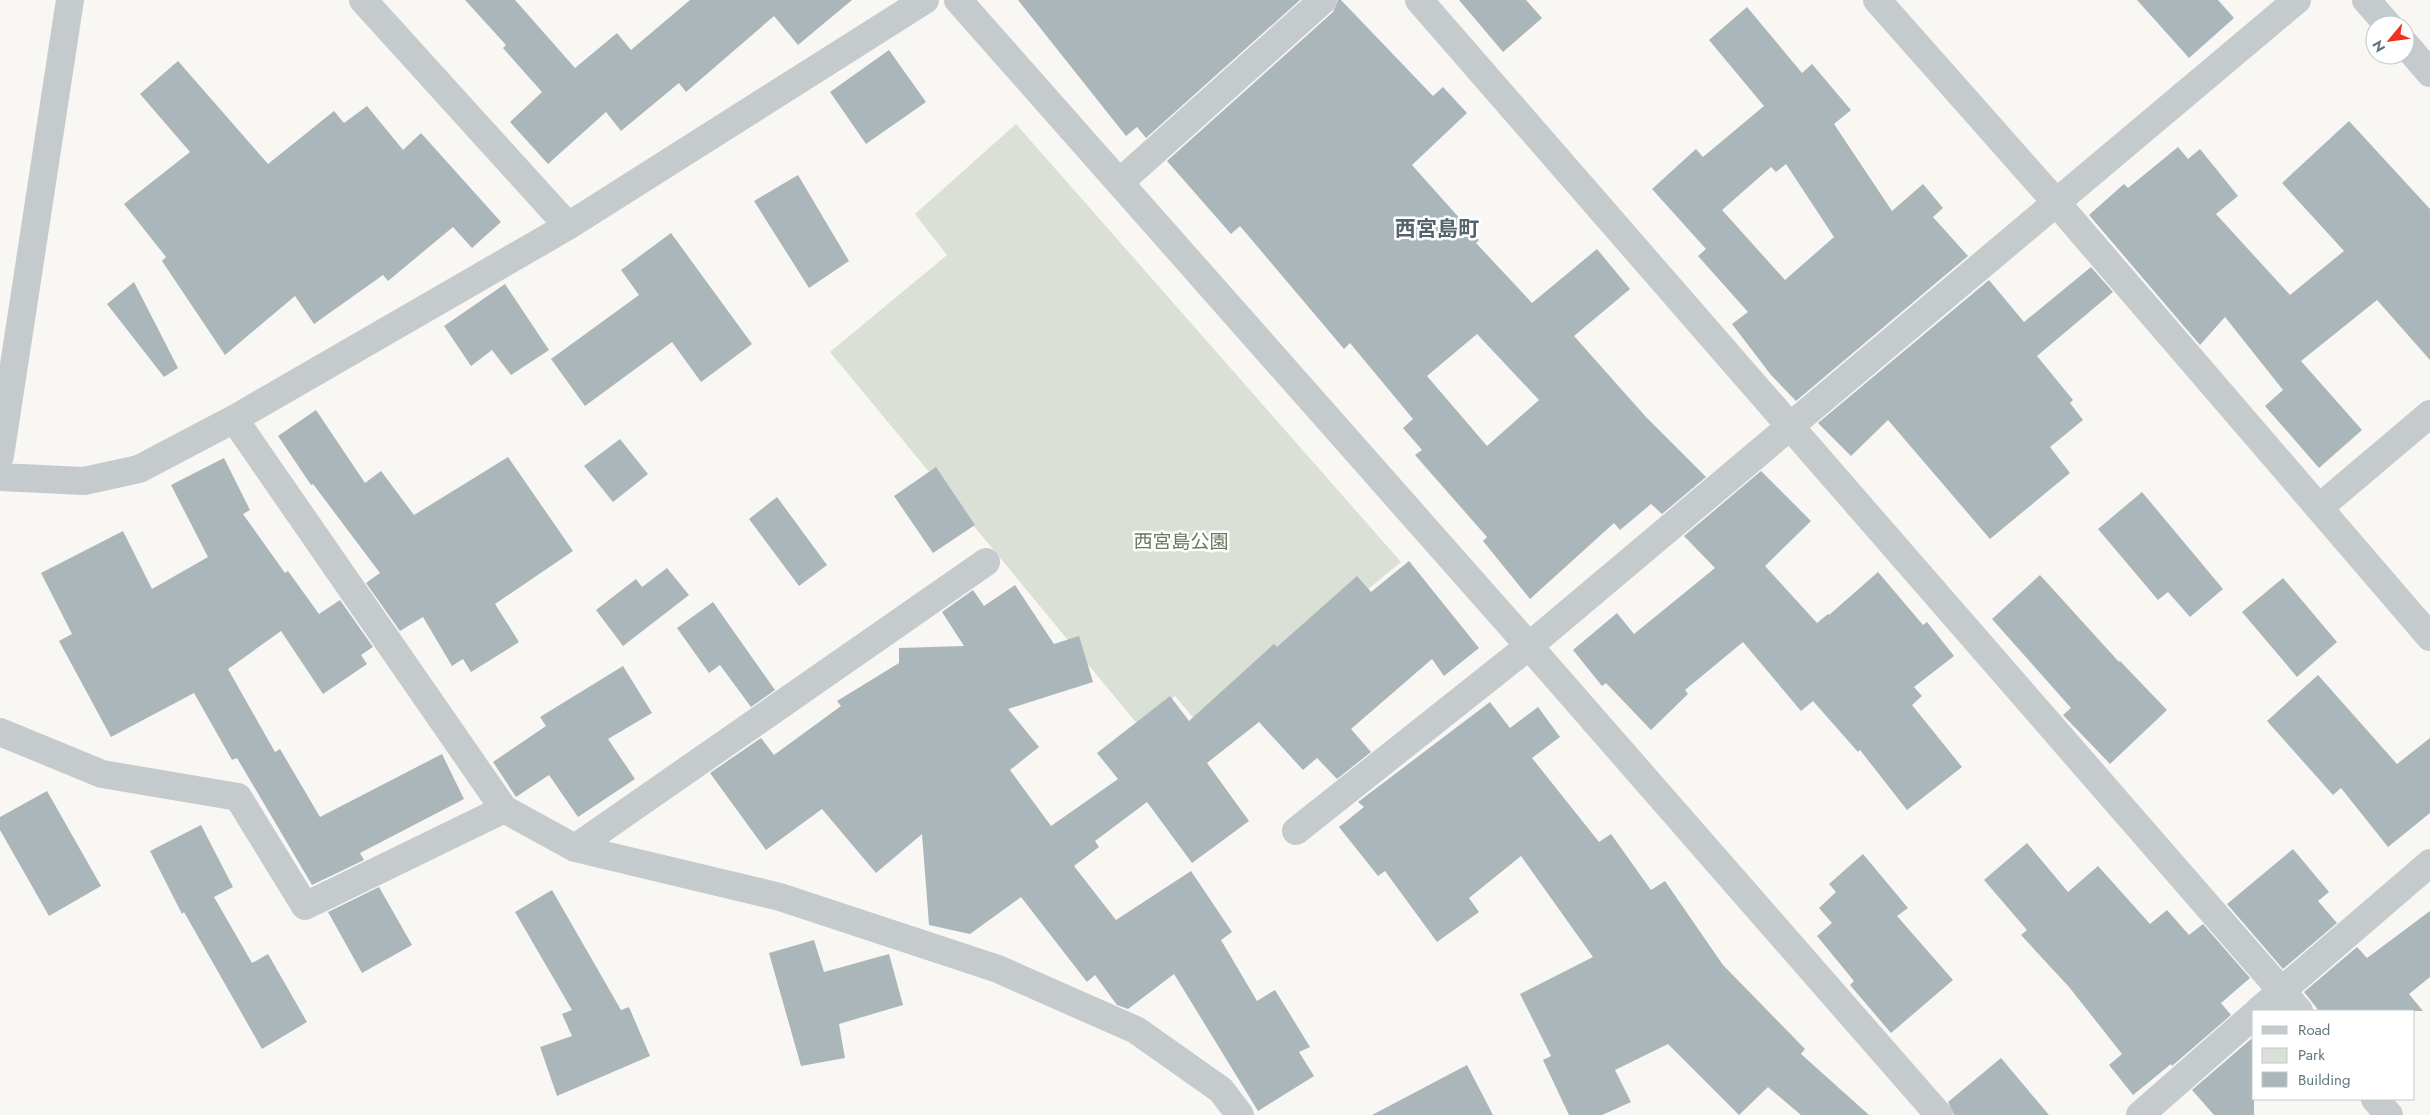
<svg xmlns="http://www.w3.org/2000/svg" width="2430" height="1115" viewBox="0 0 2430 1115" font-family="Jost,'Noto Sans JP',sans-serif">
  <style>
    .park { fill: #dae0d5 }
    .building { fill: #abb6ba; fill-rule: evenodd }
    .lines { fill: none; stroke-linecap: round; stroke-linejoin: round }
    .minor { stroke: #c5cacc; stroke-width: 28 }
    .labels { text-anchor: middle; stroke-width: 5; stroke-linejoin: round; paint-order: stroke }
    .park-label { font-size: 19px; fill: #687960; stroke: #fff }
    .quarter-label { font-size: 21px; font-weight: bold; fill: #53646c; stroke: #fff }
  </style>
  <rect width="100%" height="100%" fill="#f8f7f4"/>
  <path class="park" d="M 1016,124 L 1401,562 L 1201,727 L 1175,696 L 1139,726 L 830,352 L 947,255 L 915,214 Z"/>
  <path class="building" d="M 465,0 L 515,0 L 575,68 L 617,33 L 631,50 L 690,0 L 852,0 L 798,45 L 774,16 L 686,92 L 679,83 L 621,131 L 606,112 L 548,164 L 510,122 L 542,92 L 503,48 L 506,45 Z
    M 1018,0 L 1300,0 L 1146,138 L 1137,127 L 1126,136 Z
    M 1338,0 L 1341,0 L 1433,96 L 1443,87 L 1467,113 L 1412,165 L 1479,240 L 1476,243 L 1532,303 L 1597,249 L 1630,289 L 1574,336 L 1646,417 L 1706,477 L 1662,514 L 1651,504 L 1620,530 L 1614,523 L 1530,599 L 1483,541 L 1487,537 L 1415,455 L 1422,450 L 1403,428 L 1413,419 L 1350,343 L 1344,349 L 1240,226 L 1231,234 L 1167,161 L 1333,12 ZM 1477,334 L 1539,400 L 1487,446 L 1427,376 Z
    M 1459,0 L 1526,0 L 1542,18 L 1503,52 Z
    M 2137,0 L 2218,0 L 2234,18 L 2189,58 Z
    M 1747,7 L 1802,73 L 1812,64 L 1851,110 L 1834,124 L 1892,211 L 1923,184 L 1943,208 L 1933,217 L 1968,256 L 1796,401 L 1771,375 L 1732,324 L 1748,312 L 1698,256 L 1706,249 L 1652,189 L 1696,149 L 1703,157 L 1764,106 L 1709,40 ZM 1786,164 L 1834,237 L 1785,280 L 1722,210 L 1771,167 L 1776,172 Z
    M 889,50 L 926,102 L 866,144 L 830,92 Z
    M 178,61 L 268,164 L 334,111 L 344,123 L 367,106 L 403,150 L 421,133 L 501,222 L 472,248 L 453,227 L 388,281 L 383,275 L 314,324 L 295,296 L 225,355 L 162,261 L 166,257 L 124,204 L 190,152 L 140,94 Z
    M 2349,121 L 2430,209 L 2430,360 L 2377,300 L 2301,361 L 2362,430 L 2319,468 L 2265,406 L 2283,390 L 2225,317 L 2200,345 L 2089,215 L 2124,184 L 2128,188 L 2178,147 L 2188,159 L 2200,149 L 2238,196 L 2216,214 L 2290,295 L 2344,251 L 2282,183 Z
    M 798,175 L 849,261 L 809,288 L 754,201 Z
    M 671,233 L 752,344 L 701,382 L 672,342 L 585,406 L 551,359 L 639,295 L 621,270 Z
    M 2091,267 L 2113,292 L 2037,356 L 2073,400 L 2070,403 L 2083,420 L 2050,447 L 2070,473 L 1990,539 L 1888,420 L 1851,456 L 1818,423 L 1989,280 L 2024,322 Z
    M 134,282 L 178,368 L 164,377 L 107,304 Z
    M 505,284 L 549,350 L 511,375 L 492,350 L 471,366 L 444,326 Z
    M 316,410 L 365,483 L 381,471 L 414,515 L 508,457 L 573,551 L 495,604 L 519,642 L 471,672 L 463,659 L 452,666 L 423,617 L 400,631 L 366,583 L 380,573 L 313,484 L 311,485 L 278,436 Z
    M 620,439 L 648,474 L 613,502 L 584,466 Z
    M 224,458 L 250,510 L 243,514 L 285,573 L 288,571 L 319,614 L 340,600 L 373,647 L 361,655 L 367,664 L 323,694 L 281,631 L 228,669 L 275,752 L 280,749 L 320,817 L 442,754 L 464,799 L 360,853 L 364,860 L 312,885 L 237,758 L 232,760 L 194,693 L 111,737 L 59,641 L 72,634 L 41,573 L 123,531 L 152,589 L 208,557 L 171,485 Z
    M 936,467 L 975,525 L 933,553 L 894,496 Z
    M 1761,471 L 1811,521 L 1765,566 L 1817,623 L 1828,614 L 1829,615 L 1878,572 L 1923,625 L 1927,622 L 1954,656 L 1914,687 L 1922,696 L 1912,705 L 1962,767 L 1907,810 L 1860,750 L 1858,752 L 1813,701 L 1801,711 L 1743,642 L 1685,690 L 1688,694 L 1651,730 L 1606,683 L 1602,686 L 1573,650 L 1617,613 L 1634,634 L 1715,568 L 1684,536 Z
    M 2142,492 L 2223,589 L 2190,617 L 2168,592 L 2158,600 L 2098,529 Z
    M 777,497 L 827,565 L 799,586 L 749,519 Z
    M 1409,561 L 1479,648 L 1444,676 L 1432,659 L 1351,729 L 1371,752 L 1337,779 L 1317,758 L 1303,770 L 1259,722 L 1207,763 L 1249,821 L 1192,863 L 1147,802 L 1095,841 L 1099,847 L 1074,866 L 1116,920 L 1191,871 L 1232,932 L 1221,940 L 1257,1001 L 1275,990 L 1310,1047 L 1299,1052 L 1314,1076 L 1258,1111 L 1174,974 L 1128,1009 L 1117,1005 L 1095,975 L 1087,982 L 1021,897 L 970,934 L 929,925 L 922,834 L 876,873 L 822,809 L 766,850 L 710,773 L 761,738 L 774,755 L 841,706 L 837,701 L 899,663 L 899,648 L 964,646 L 942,612 L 973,590 L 984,606 L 1015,585 L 1054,644 L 1079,636 L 1093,682 L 1008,709 L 1039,747 L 1010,770 L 1051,826 L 1118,779 L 1097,753 L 1170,696 L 1189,721 L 1274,644 L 1277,647 L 1357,576 L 1371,592 Z
    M 667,568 L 689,595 L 623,646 L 596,610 L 636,579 L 642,587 Z
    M 2040,575 L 2119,662 L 2120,661 L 2167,710 L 2110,764 L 2063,715 L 2071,708 L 1992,619 Z
    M 2283,578 L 2337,642 L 2297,677 L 2242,612 Z
    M 713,602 L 775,690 L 751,707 L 720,665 L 709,673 L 677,628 Z
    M 623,666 L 652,713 L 608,739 L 635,779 L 578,817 L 549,775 L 516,797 L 493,762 L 546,726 L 540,717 Z
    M 2318,675 L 2397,764 L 2430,738 L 2430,813 L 2388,847 L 2341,788 L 2333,795 L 2267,721 Z
    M 1490,702 L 1510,728 L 1538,707 L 1560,737 L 1532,758 L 1599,842 L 1611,834 L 1651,890 L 1665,881 L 1723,965 L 1805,1049 L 1801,1054 L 1869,1115 L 1801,1115 L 1768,1087 L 1739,1115 L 1668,1044 L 1615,1070 L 1631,1102 L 1602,1115 L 1569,1115 L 1543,1060 L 1551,1056 L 1520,994 L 1593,957 L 1521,856 L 1469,898 L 1479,912 L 1437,942 L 1385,871 L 1378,876 L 1339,827 L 1364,807 L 1358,802 Z
    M 47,791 L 101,886 L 49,916 L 0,830 L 0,817 Z
    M 201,825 L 233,887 L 214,897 L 252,963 L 268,954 L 307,1022 L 262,1049 L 184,912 L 182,914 L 150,851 Z
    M 2027,843 L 2068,892 L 2098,866 L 2150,924 L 2167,910 L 2189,935 L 2203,924 L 2250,978 L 2221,1003 L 2231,1015 L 2172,1066 L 2171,1064 L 2133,1095 L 2109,1065 L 2122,1054 L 2069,987 L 2021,935 L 2027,930 L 1984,880 Z
    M 2293,849 L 2329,892 L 2318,901 L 2337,923 L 2283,969 L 2227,904 Z
    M 1863,854 L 1908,908 L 1897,916 L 1953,980 L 1891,1033 L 1850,985 L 1854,981 L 1817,936 L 1832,923 L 1819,908 L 1836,892 L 1829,884 Z
    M 379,887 L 412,945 L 362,973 L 328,912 Z
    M 552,890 L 621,1010 L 629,1007 L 650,1056 L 557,1096 L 540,1047 L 572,1036 L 562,1014 L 572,1010 L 515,912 Z
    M 2430,911 L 2430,977 L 2409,994 L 2423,1011 L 2319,1011 L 2304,992 L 2357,947 L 2367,958 Z
    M 814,940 L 824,972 L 889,954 L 903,1005 L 839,1024 L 845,1058 L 801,1066 L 769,953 Z
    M 2251,1039 L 2254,1042 L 2254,1115 L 2214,1115 L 2192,1090 Z
    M 2001,1058 L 2049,1115 L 1954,1115 L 1948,1102 Z
    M 1467,1065 L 1493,1115 L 1372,1115 Z"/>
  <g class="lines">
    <path class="minor" d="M 363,0 L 568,226
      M 958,0 L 1529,646 L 1939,1115
      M 1419,0 L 2299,1011
      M 1877,0 L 2055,201 L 2430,637
      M 2366,0 L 2388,25
      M 2405,44 L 2430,73
      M 1120,182 L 1323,0
      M 234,419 L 504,809 L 575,848 L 780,897 L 998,969 L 1136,1030 L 1221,1090 L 1240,1115
      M 0,456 L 70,0
      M 0,477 L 84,481 L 139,469 L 234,419 L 568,226 L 925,0
      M 2320,507 L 2430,414
      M 0,732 L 102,774 L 238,797 L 305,906 L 504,809
      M 1296,831 L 1529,646 L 2297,0
      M 575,848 L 986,562
      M 2258,1011 L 2430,863
      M 2375,1099 L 2389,1115
      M 2140,1115 L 2254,1015"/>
  </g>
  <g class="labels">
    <g class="park-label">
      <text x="1181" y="548">西宮島公園</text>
    </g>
    <g class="quarter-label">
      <text x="1437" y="236">西宮島町</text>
    </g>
  </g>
  <rect x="2252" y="1010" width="162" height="90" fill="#ffffff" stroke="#bfc9cd"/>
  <rect x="2262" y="1026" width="25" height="8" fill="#c5cacc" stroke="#bfc9cd"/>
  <text x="2298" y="1035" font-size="15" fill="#607781">Road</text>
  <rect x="2262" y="1048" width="25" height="15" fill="#dae0d5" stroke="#bfc9cd"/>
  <text x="2298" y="1060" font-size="15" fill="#607781">Park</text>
  <rect x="2262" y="1072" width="25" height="15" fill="#abb6ba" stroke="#bfc9cd"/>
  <text x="2298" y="1085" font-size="15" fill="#607781">Building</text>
  <g transform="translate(2390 40) rotate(241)"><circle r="24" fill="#ffffff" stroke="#bfc9cd"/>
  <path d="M0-4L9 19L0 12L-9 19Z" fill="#ef311d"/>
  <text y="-8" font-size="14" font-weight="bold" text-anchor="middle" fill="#607781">N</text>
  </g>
</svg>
